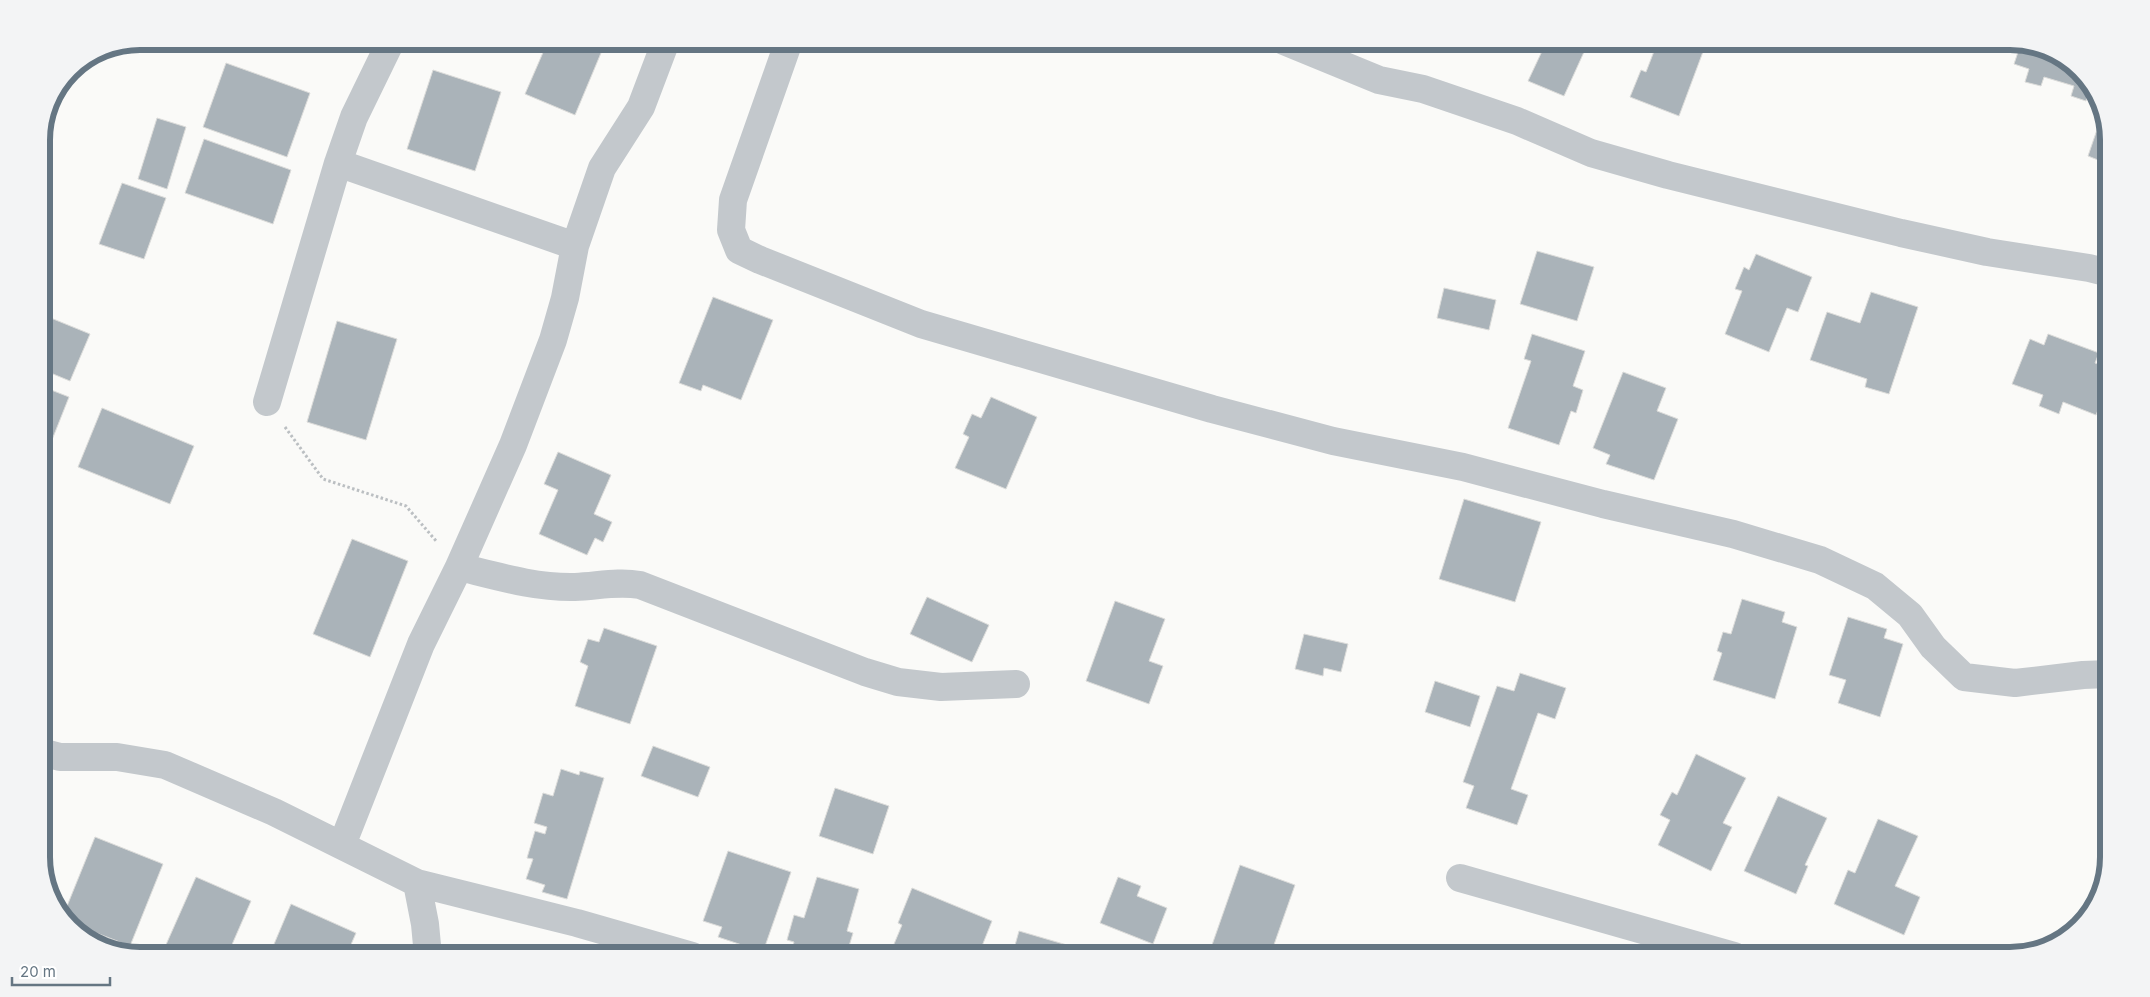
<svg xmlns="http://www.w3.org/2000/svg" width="2150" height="997" viewBox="0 0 2150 997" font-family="Inter,sans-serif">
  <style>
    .building { fill: #aab3b9; stroke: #dcdcda }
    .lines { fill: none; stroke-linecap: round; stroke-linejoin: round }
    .path { stroke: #bbbfc2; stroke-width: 3; stroke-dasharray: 2.5 2.5; stroke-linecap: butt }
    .minor { stroke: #c3c8cc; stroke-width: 28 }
    .rim { fill: none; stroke: #657683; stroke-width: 6 }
  </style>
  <rect width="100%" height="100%" fill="#fafaf8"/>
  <path class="building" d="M 548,41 L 606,41 L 575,115 L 525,94 Z
    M 1433,41 L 1448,41 L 1444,48 Z
    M 1454,41 L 1468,41 L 1464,48 Z
    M 1532,41 L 1589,41 L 1564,96 L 1528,81 L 1544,47 Z
    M 1658,41 L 1707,41 L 1679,116 L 1630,97 L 1641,70 L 1646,72 Z
    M 2021,43 L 2048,49 L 2092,85 L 2095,93 L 2088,91 L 2086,101 L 2071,96 L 2074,86 L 2044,77 L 2041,86 L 2025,82 L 2029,69 L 2014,64 Z
    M 226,63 L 310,93 L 287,157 L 203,127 Z
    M 433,70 L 501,92 L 475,171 L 407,149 Z
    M 157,118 L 186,127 L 167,189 L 138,179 Z
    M 2100,121 L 2105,122 L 2109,134 L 2109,173 L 2100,170 L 2103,162 L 2088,156 Z
    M 204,139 L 291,170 L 273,224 L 185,193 Z
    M 122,183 L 166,198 L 144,259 L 99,244 Z
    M 1537,251 L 1594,267 L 1577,321 L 1520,304 Z
    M 1756,254 L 1812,277 L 1798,312 L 1787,308 L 1769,352 L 1725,334 L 1742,291 L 1735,289 L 1744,267 L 1749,270 Z
    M 1444,288 L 1496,300 L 1489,330 L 1437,318 Z
    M 1871,292 L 1918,307 L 1889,394 L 1865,387 L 1867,379 L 1810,360 L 1827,312 L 1860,323 Z
    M 713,297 L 773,320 L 741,400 L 703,385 L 701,391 L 679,383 Z
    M 41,314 L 90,334 L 70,381 L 41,369 Z
    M 337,321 L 397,339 L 366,440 L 307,422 Z
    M 1532,334 L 1585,351 L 1573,386 L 1583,390 L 1576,413 L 1571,411 L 1559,445 L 1508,428 L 1531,361 L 1524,359 Z
    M 2048,334 L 2099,353 L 2095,363 L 2109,368 L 2109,382 L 2096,415 L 2063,402 L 2059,414 L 2039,406 L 2043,395 L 2012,384 L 2030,339 L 2044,345 Z
    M 1623,372 L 1666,388 L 1657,411 L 1678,419 L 1654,480 L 1606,464 L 1610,455 L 1593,448 Z
    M 41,386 L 69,397 L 44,460 L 41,459 Z
    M 991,397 L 1037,417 L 1006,489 L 955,468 L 969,437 L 963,434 L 972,414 L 981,418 Z
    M 102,408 L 194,446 L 170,504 L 78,467 Z
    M 558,452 L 611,475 L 594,514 L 612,522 L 603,542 L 595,538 L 587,555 L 539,534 L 558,490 L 544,484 Z
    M 1464,499 L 1541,522 L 1515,602 L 1439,579 Z
    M 352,539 L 408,561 L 370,657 L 313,634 Z
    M 927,597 L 989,625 L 972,662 L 910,634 Z
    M 1742,599 L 1785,612 L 1782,622 L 1797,627 L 1775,699 L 1713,680 L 1722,653 L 1717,651 L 1723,632 L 1731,634 Z
    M 1115,601 L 1165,619 L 1149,661 L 1163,666 L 1149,704 L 1086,681 Z
    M 1848,617 L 1887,629 L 1884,638 L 1903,644 L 1880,717 L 1838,703 L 1846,680 L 1829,675 Z
    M 604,628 L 657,646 L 630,724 L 575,706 L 588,666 L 580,662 L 588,639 L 599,642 Z
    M 1304,634 L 1348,644 L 1341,672 L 1324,668 L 1323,676 L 1295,669 Z
    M 1520,673 L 1566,688 L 1555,719 L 1538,713 L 1511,789 L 1528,795 L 1517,825 L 1466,808 L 1474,786 L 1463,782 L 1497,686 L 1514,691 Z
    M 1435,681 L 1480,696 L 1470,727 L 1425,712 Z
    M 653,746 L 710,767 L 698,797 L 641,776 Z
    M 1696,754 L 1746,778 L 1723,823 L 1732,827 L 1711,871 L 1658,845 L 1670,820 L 1660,815 L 1672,792 L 1677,795 Z
    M 561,769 L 579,775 L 580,771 L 604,778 L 567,899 L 542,892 L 545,885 L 526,879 L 533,859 L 527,858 L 535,831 L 545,834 L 547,827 L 534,823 L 543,793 L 553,796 Z
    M 835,788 L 889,806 L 873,854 L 819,836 Z
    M 1778,796 L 1827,818 L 1805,865 L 1808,866 L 1796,894 L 1744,871 Z
    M 1878,819 L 1918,836 L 1895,886 L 1920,897 L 1904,935 L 1834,904 L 1848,870 L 1855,873 Z
    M 95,837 L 163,864 L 130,946 L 71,923 L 63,916 Z
    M 728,851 L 791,872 L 763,952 L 718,937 L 722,927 L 703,921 Z
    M 1240,865 L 1295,885 L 1270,956 L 1241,956 L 1212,945 Z
    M 196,877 L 251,901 L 227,956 L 161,956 Z
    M 817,877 L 859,889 L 847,931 L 853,933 L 846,956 L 790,956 L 794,942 L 787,940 L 794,915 L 804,918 Z
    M 1118,877 L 1141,886 L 1137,896 L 1167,908 L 1153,944 L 1100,923 Z
    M 912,888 L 992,921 L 978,956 L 889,956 L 902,925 L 898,923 Z
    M 291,904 L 356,933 L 346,956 L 269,956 Z
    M 1019,931 L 1067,945 L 1064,956 L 1012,956 Z"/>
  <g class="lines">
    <path class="path" d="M 285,427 L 323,479 L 406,506 L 437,542"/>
    <path class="minor" d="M 666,41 L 641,107 L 602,168 L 575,246 L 565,298 L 553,340 L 513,445 L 459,567 C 496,576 536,588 575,587 C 598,586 618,581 640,585 L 865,672 L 898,682 L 941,687 L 1016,684
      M 789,41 L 733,200 L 731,230 L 739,250 L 760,260 L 921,324 L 1212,409 L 1333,441 L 1463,467 L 1603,504 L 1733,534 L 1820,560 L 1875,586 L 1910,615 L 1933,647 L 1964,677 L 2015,683 L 2083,675 L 2109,674
      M 1284,41 L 1379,80 L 1423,89 L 1517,121 L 1591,153 L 1668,175 L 1901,233 L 1987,252 L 2089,268 L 2109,273
      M 338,163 L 575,246
      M 267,402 L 338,163 L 354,117 L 391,41
      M 41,752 L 60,757 L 117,757 L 165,765 L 274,812 L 417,883 L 577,923 L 692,956
      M 342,845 L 421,644 L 459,567
      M 1460,878 L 1734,956
      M 417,883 L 425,924 L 428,956"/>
  </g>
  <path d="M0 0H2150V997H0ZM140 50H2010A90 90 0 0 1 2100 140V857A90 90 0 0 1 2010 947H140A90 90 0 0 1 50 857V140A90 90 0 0 1 140 50Z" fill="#f3f4f5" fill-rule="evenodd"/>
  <path class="rim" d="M140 50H2010A90 90 0 0 1 2100 140V857A90 90 0 0 1 2010 947H140A90 90 0 0 1 50 857V140A90 90 0 0 1 140 50Z"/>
  <path d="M12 977v8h98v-8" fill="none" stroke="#657683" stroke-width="2.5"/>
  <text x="20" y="977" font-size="15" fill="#657683" stroke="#ffffff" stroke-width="4" paint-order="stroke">20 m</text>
</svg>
